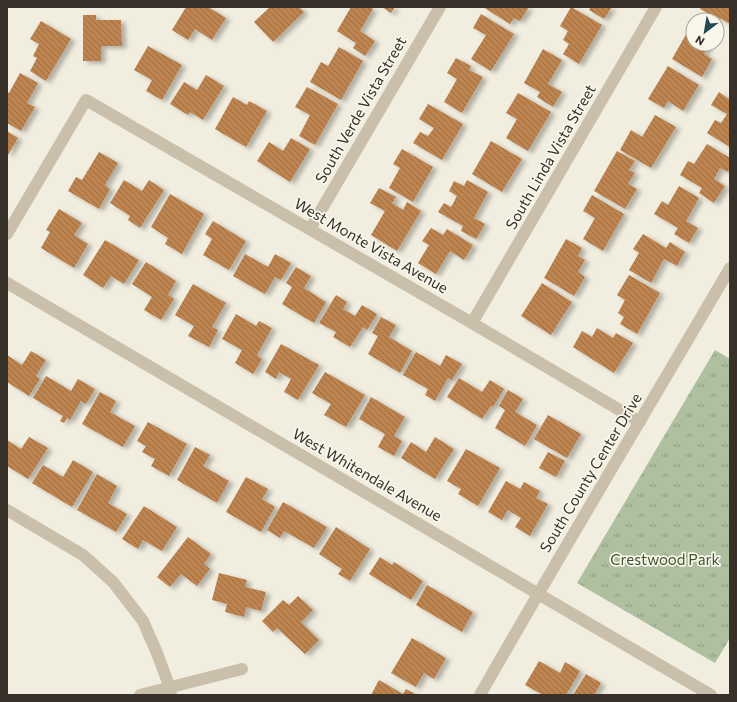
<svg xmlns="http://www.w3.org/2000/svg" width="737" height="702" viewBox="0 0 737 702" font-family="Commissioner,sans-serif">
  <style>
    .park { fill: url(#park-tufts) }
    .building { fill: url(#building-back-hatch); filter: url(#shadow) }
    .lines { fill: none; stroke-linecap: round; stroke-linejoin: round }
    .minor { stroke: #c9bfab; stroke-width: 12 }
    .labels { text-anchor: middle; stroke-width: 3.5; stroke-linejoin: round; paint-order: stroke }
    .street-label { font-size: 15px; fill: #37312a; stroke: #f9f6eb }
    .park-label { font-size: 15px; fill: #3e542f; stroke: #f9f6eb }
  </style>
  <defs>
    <pattern id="park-tufts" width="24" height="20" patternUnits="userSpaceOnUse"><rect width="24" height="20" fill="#aec0a0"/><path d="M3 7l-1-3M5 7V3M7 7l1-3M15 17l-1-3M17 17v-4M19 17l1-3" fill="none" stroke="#8e9d83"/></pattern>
    <pattern id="building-back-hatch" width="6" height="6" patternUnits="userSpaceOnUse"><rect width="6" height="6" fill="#be8450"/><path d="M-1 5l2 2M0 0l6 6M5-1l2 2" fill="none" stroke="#9b6d43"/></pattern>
    <filter id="shadow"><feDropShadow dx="4.5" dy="2.5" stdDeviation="2" flood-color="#0004"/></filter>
  </defs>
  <rect width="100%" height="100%" fill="#f1eddf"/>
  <path class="park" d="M 715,350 L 730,359 L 730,638 L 715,663 L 577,583 Z"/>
  <path class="building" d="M 186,7 L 208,7 L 226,18 L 212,40 L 195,29 L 188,40 L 172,30 Z
    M 270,7 L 299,7 L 304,12 L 273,42 L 254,22 Z
    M 351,7 L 370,7 L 373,9 L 360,31 L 375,41 L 365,56 L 353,48 L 356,43 L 337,31 Z
    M 382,7 L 395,7 L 391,13 Z
    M 483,7 L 529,7 L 520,21 L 514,18 L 510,24 Z
    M 571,7 L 602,25 L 579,64 L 563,54 L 569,44 L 563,40 L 568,31 L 560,26 Z
    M 591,7 L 612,7 L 604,19 L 589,10 Z
    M 701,7 L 730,7 L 730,24 L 716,16 L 715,17 L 700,9 Z
    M 481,14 L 514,34 L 491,71 L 471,59 L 486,35 L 473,28 Z
    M 83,15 L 96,15 L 96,20 L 121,20 L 122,46 L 101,46 L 101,61 L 83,61 Z
    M 41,21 L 71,39 L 46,81 L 30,71 L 37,58 L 33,56 L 39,44 L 30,39 Z
    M 693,22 L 693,44 L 709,44 L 704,54 L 712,59 L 702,77 L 672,59 Z
    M 148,46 L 182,65 L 162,100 L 146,91 L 152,80 L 134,70 Z
    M 339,47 L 363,61 L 341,100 L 310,82 L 321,62 L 328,66 Z
    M 543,49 L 562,60 L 548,84 L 562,92 L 553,107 L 537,97 L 540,92 L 524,83 Z
    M 456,58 L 471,66 L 469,70 L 483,77 L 462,113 L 444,102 L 457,79 L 447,73 Z
    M 668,66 L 699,85 L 683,111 L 668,101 L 664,108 L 648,99 Z
    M 20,73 L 38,83 L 27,103 L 35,107 L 21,131 L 7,123 L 7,92 L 9,93 Z
    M 206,75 L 224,86 L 203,120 L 190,112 L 188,115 L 170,104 L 184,82 L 197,90 Z
    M 307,87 L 338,104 L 315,145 L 299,136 L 310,115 L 295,107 Z
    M 719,92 L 730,100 L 730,147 L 707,133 L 715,120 L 721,123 L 727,114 L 711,105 Z
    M 518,93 L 551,112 L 528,151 L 506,138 L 517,119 L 506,113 Z
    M 233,97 L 247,105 L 249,101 L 267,111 L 246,147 L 215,129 Z
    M 428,104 L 463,124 L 442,160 L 413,143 L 420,132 L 428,136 L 434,128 L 419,119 Z
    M 655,115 L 676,127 L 651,168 L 620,150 L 631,130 L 642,137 Z
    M 7,131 L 18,138 L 8,155 L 7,154 Z
    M 291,138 L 310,149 L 290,182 L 257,161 L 269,142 L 283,151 Z
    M 491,141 L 522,159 L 502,192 L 472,174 Z
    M 707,144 L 730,158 L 730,168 L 728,172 L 720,168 L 714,179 L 725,186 L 714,203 L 699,193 L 702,188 L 680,175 L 688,161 L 694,164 Z
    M 402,149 L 433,167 L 413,202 L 389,188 L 400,168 L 393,164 Z
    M 617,151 L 635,161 L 629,170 L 635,173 L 628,184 L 637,189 L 625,209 L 594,191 Z
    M 99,152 L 118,163 L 105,185 L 110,189 L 99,209 L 68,191 L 76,177 L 82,180 Z
    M 124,180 L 142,191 L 149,180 L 164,190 L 140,228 L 128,220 L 130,216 L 110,203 Z
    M 467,180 L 488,192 L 474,218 L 485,224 L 476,239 L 461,231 L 463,226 L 438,212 L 444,203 L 451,207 L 457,196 L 449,191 L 454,181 L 464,186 Z
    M 679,186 L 699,198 L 686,221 L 698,228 L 689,243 L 674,234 L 678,228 L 654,214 L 662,201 L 668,205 Z
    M 379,188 L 396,197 L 392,203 L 403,210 L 407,202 L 421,211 L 397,251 L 371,235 L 385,211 L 370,203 Z
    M 170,194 L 204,214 L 182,254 L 165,244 L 168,238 L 151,227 Z
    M 592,195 L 624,214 L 603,251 L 583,239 L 595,218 L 583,211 Z
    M 59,209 L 82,223 L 74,235 L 88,244 L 74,268 L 41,248 L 50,232 L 46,230 Z
    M 213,221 L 246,241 L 229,270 L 203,255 L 212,239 L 205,234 Z
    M 431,228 L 443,235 L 447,229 L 473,245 L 464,260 L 450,251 L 436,274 L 418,263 L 429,245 L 422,241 Z
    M 643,234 L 666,248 L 670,242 L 685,252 L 677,266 L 664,259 L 651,283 L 629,270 L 639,253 L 633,249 Z
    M 566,239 L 582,248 L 578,256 L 585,260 L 578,272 L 585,277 L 574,296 L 544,278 Z
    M 105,240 L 139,260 L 124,284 L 111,276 L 103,288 L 83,275 Z
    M 245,254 L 268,267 L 275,254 L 291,263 L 281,280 L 275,277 L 265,294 L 233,276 Z
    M 146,262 L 176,281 L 168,295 L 174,299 L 161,320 L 144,310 L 152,297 L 132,284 Z
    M 296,267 L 311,276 L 304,288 L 326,302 L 314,323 L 282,304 L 292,287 L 286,283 Z
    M 629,275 L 660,293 L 637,334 L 620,324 L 624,317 L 618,313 L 625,300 L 617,295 Z
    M 542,283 L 572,302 L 551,335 L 521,316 Z
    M 193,284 L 226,303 L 212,327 L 218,330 L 209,347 L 188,336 L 194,326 L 175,315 Z
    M 336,295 L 347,302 L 343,309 L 355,316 L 362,305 L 377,314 L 367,330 L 363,327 L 350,347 L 333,337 L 336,332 L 319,323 Z
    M 236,314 L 256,326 L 259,321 L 272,328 L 257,355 L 262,359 L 253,374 L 235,363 L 242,350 L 222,339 Z
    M 381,317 L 396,325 L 389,337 L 412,351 L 400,373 L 368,354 L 378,336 L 372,333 Z
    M 597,328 L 613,338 L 616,333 L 633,343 L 614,373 L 573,347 L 582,331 L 592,337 Z
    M 281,344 L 319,365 L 298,400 L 284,392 L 291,379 L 279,372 L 276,379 L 265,372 Z
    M 31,351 L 46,360 L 36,376 L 40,379 L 29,396 L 7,382 L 7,355 L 22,365 Z
    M 416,352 L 440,366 L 446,355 L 462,364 L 452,380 L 448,378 L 435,401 L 425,395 L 428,389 L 403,375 Z
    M 325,372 L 365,395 L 346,427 L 324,415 L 331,404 L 312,393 Z
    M 46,376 L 71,391 L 78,379 L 95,389 L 86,404 L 81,401 L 70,420 L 67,418 L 64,423 L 60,421 L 63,416 L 33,398 Z
    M 459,378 L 482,392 L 490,380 L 504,389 L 493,407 L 491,406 L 482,419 L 447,397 Z
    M 508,390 L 523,399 L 515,412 L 537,425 L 525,446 L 495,428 L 505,410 L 499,406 Z
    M 100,392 L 116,401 L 110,412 L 135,426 L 123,447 L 82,424 Z
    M 371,397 L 405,417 L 394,436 L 402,441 L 394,456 L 378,447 L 385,434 L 359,419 Z
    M 548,415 L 581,434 L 567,458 L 534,439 Z
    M 148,422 L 187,444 L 169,476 L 151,466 L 155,459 L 142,452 L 146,446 L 137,441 Z
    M 29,437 L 48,448 L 28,479 L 7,466 L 7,440 L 21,449 Z
    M 435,437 L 454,449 L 435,479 L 401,458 L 411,442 L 426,452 Z
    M 195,447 L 210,455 L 203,466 L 229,481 L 217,503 L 177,480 Z
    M 466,449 L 500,468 L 478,506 L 458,494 L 461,489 L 447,481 Z
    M 548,452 L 565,461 L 556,477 L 539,468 Z
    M 73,460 L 93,472 L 72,507 L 32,483 L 43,465 L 63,477 Z
    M 97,474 L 117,486 L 108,503 L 127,514 L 116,532 L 77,510 Z
    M 246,477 L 268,489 L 262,499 L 275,507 L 261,532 L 226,512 Z
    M 506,481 L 520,489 L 524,482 L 540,491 L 536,498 L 548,504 L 530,536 L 515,527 L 521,518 L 508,510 L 502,520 L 488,512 Z
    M 283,502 L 327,527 L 314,548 L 284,531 L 280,538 L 267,530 Z
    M 144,506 L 177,527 L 162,551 L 143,540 L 138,549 L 122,539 Z
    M 336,527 L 370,549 L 350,581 L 338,574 L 342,569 L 319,554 Z
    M 188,537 L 211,554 L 204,564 L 210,569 L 197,586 L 181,574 L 170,587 L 157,577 Z
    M 380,557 L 392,565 L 394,562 L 423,581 L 411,600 L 369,574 Z
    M 219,573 L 247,580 L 245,587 L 266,592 L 261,611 L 246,607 L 244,617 L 225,612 L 227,604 L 212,600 Z
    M 427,585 L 473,612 L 462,632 L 416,605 Z
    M 298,596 L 313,610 L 301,622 L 319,640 L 305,654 L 277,628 L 273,632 L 262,621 L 283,600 L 289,605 Z
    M 412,638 L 446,658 L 434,679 L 424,673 L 416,687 L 391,673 Z
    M 539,661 L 560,673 L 565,662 L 580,671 L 566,695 L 543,695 L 525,685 Z
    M 586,674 L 601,683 L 594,695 L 573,695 Z
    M 379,680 L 403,694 L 406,689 L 417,695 L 371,695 Z"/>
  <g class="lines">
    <path class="minor" d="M 310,229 L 440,7
      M 7,234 L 86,100 L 472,323 L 640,422
      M 7,283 L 711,695
      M 472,323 L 656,7
      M 7,510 L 83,555 L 113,582 L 143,621 L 157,653 L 170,688 L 171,695
      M 140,695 L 242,669
      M 480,695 C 562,551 647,410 730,268"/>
  </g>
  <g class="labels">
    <g class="street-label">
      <text transform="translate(361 110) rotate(-60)" y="5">South Verde Vista Street</text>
      <text transform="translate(551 157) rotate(-60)" y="5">South Linda Vista Street</text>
      <text transform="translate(371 246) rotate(30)" y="5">West Monte Vista Avenue</text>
      <text transform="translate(591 473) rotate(-59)" y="5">South County Center Drive</text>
      <text transform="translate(367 475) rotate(30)" y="5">West Whitendale Avenue</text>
    </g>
    <g class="park-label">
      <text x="665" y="565">Crestwood Park</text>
    </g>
  </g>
  <rect width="737" height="702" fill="none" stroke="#37312a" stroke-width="16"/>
  <g transform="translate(705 32) rotate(211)"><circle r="19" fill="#f9f6eb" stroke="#aba79e"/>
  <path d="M0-3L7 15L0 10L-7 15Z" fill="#224756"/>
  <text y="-6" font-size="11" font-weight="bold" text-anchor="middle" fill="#37312a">N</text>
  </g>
</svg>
